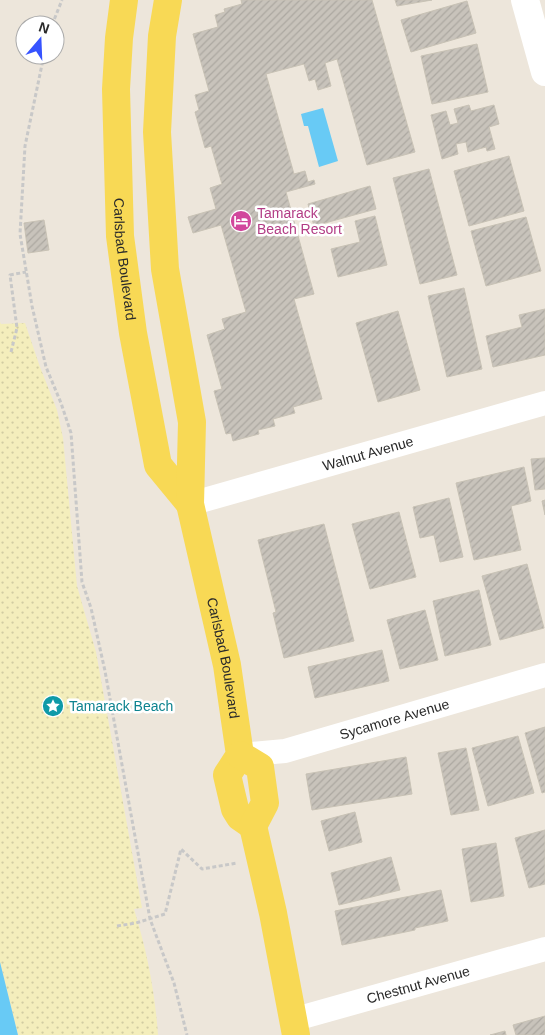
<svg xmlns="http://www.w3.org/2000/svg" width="545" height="1035" viewBox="0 0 545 1035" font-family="Arial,sans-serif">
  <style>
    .sand { fill: url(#sand-dots) }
    .water { fill: #68caf5 }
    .building { fill: url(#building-hatch); stroke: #c8c2b5 }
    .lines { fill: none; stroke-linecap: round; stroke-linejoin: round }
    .path { stroke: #c8c8c8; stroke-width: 3; stroke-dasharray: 4 2.5; stroke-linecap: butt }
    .minor { stroke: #fff; stroke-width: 24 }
    .tertiary { stroke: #fff; stroke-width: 28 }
    .primary { stroke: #f8d955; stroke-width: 28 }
    .labels { text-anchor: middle; stroke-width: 5; stroke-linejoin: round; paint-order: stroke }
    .hotel-label { font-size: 14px; fill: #b23c85; stroke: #fff; text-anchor: start }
    .street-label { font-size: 14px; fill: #2a2a2a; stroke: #fff }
    .culture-label { font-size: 14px; fill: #0d838f; stroke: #fff; text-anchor: start }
  </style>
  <defs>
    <pattern id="sand-dots" width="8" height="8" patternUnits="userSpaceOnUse" patternTransform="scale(1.25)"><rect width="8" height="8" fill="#f4eebc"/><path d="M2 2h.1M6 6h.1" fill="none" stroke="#d1cca2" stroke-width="1.8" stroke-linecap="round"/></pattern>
    <pattern id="building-hatch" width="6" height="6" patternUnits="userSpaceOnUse" patternTransform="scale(1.25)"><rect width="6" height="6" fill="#c8c3bb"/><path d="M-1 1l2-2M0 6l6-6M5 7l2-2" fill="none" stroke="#aca8a1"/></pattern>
  </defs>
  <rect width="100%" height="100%" fill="#ede6db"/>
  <path class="sand" d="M 0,322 L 1,324 L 25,323 L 40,367 L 57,410 L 63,438 L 77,586 L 96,652 L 142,908 L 134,909 C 147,951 155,992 158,1035 L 18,1035 L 0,962 Z"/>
  <path class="water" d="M 323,108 L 338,161 L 319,167 L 308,126 L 304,126 L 301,114 Z
    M 0,962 L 18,1035 L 0,1035 Z"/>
  <path class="building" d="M 241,0 L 372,0 L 415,152 L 367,165 L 337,59 L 325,63 L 331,86 L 318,90 L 315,79 L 309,81 L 304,64 L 266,74 L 294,174 L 305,171 L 308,182 L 314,180 L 315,184 L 286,192 L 314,294 L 294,299 L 322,399 L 293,407 L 295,413 L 273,419 L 275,426 L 258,430 L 259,434 L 233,441 L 231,433 L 226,434 L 214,391 L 222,389 L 207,335 L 225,329 L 222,319 L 246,312 L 221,225 L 193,233 L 188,217 L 216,209 L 210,188 L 222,184 L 211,146 L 205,148 L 195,112 L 199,110 L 195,95 L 209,91 L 193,34 L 218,27 L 215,15 L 225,12 L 224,9 L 242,4 Z
    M 395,0 L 432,0 L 397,6 Z
    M 467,1 L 476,33 L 411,52 L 401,20 Z
    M 477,44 L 488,92 L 432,104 L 421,56 Z
    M 469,105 L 471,111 L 494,105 L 499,124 L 489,127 L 495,149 L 487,151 L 486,147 L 468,152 L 466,142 L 456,144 L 458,154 L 442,159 L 431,115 L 446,111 L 450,125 L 458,123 L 454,109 Z
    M 509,156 L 524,211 L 469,226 L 454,171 Z
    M 429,169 L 457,275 L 420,284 L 393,178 Z
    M 370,186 L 376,209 L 314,226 L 308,204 Z
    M 375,216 L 387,265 L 338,277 L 331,249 L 360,242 L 355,221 Z
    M 526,217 L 541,271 L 486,286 L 471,231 Z
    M 44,220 L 49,250 L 28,253 L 24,223 Z
    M 464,288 L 482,369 L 447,377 L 428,296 Z
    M 545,309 L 545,355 L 493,367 L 486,336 L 522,327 L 519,315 Z
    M 398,311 L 420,390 L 378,402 L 356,323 Z
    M 545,458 L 545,489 L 535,490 L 531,459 Z
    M 524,467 L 531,501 L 511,506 L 521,550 L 474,560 L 456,483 Z
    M 449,498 L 463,557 L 440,562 L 434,535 L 420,538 L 413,507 Z
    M 545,500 L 545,515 L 542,501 Z
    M 399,512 L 416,577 L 370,589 L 352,524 Z
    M 324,524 L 354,641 L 284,658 L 273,613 L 276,612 L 258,540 Z
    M 527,564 L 544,628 L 500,640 L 482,576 Z
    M 479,590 L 491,645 L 445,656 L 433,601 Z
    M 425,610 L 438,660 L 400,669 L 387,620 Z
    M 382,650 L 389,681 L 315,698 L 308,667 Z
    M 545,727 L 545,792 L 542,793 L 525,733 Z
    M 518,736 L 534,793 L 488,806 L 472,748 Z
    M 466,748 L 479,810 L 451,815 L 438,753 Z
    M 406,757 L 412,794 L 312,810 L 306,774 Z
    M 355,812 L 362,842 L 329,851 L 321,821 Z
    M 545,830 L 545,884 L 529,888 L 515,838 Z
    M 496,843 L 504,896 L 471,902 L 462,849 Z
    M 391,857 L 400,890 L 339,905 L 331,873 Z
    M 441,890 L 448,921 L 415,928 L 415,930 L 342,945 L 335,911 Z
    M 545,1016 L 545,1035 L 516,1035 L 513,1025 Z
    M 505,1031 L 506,1035 L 490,1035 Z"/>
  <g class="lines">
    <path class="path" d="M 52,25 L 62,0
      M 44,55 L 25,146 L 20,234 L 32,306 L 46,367 L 61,403 L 71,433 L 82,582 L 91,608 L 105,671 L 150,919 L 174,983 L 187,1035
      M 11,352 L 17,328 L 10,275 L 26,272
      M 117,926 L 136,923 L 165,914 L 181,849 L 202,869 L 237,863"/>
    <g class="minor">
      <path id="s1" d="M 190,504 L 545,403"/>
      <path id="s2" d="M 240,755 L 285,751 L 545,675"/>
      <path id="s3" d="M 292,1020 L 545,949"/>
    </g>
    <path class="tertiary" d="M 525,0 L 545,72"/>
    <g class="primary">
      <path id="s4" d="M 124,0 L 119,38 L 116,89 L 120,236 L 133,333 L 158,465 L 190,504"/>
      <path id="s5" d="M 168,0 L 162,36 L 157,132 L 165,269 L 192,422 L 190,504 L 227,665 L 240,755 L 227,775 L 235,809 L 240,817 L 253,826"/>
      <path d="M 240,755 L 260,767 L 265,803 L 253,826 L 273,913 L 296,1035"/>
    </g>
  </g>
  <defs>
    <g id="hotel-disc" transform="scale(1.125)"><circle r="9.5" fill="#d1479c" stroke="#fff"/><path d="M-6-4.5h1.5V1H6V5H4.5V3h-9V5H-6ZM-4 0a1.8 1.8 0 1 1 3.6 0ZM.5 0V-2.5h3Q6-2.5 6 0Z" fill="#fff"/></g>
    <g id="sight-disc" transform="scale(1.125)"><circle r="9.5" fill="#0f9aa8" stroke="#fff"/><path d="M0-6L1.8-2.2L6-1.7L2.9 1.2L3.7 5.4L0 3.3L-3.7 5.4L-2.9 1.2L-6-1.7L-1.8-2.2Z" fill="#fff"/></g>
  </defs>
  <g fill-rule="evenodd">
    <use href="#hotel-disc" x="241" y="221"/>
    <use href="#sight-disc" x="53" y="706"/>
  </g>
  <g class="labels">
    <g class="hotel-label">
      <text x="257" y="218">Tamarack<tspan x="257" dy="16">Beach Resort</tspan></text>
    </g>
    <g class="street-label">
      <text dy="5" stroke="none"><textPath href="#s4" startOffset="260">Carlsbad Boulevard</textPath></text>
      <text dy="5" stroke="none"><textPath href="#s1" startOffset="185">Walnut Avenue</textPath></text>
      <text dy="5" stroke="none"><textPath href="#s5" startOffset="665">Carlsbad Boulevard</textPath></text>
      <text dy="5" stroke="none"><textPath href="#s2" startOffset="159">Sycamore Avenue</textPath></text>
      <text dy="5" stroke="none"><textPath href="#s3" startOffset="131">Chestnut Avenue</textPath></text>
    </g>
    <g class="culture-label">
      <text x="69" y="711">Tamarack Beach</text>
    </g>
  </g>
  <g transform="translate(40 40) rotate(19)"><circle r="24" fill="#ffffff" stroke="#aaaaaa"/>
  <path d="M0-4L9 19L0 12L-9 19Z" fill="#3653ff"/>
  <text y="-8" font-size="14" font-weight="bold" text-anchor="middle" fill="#2a2a2a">N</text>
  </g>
</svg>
